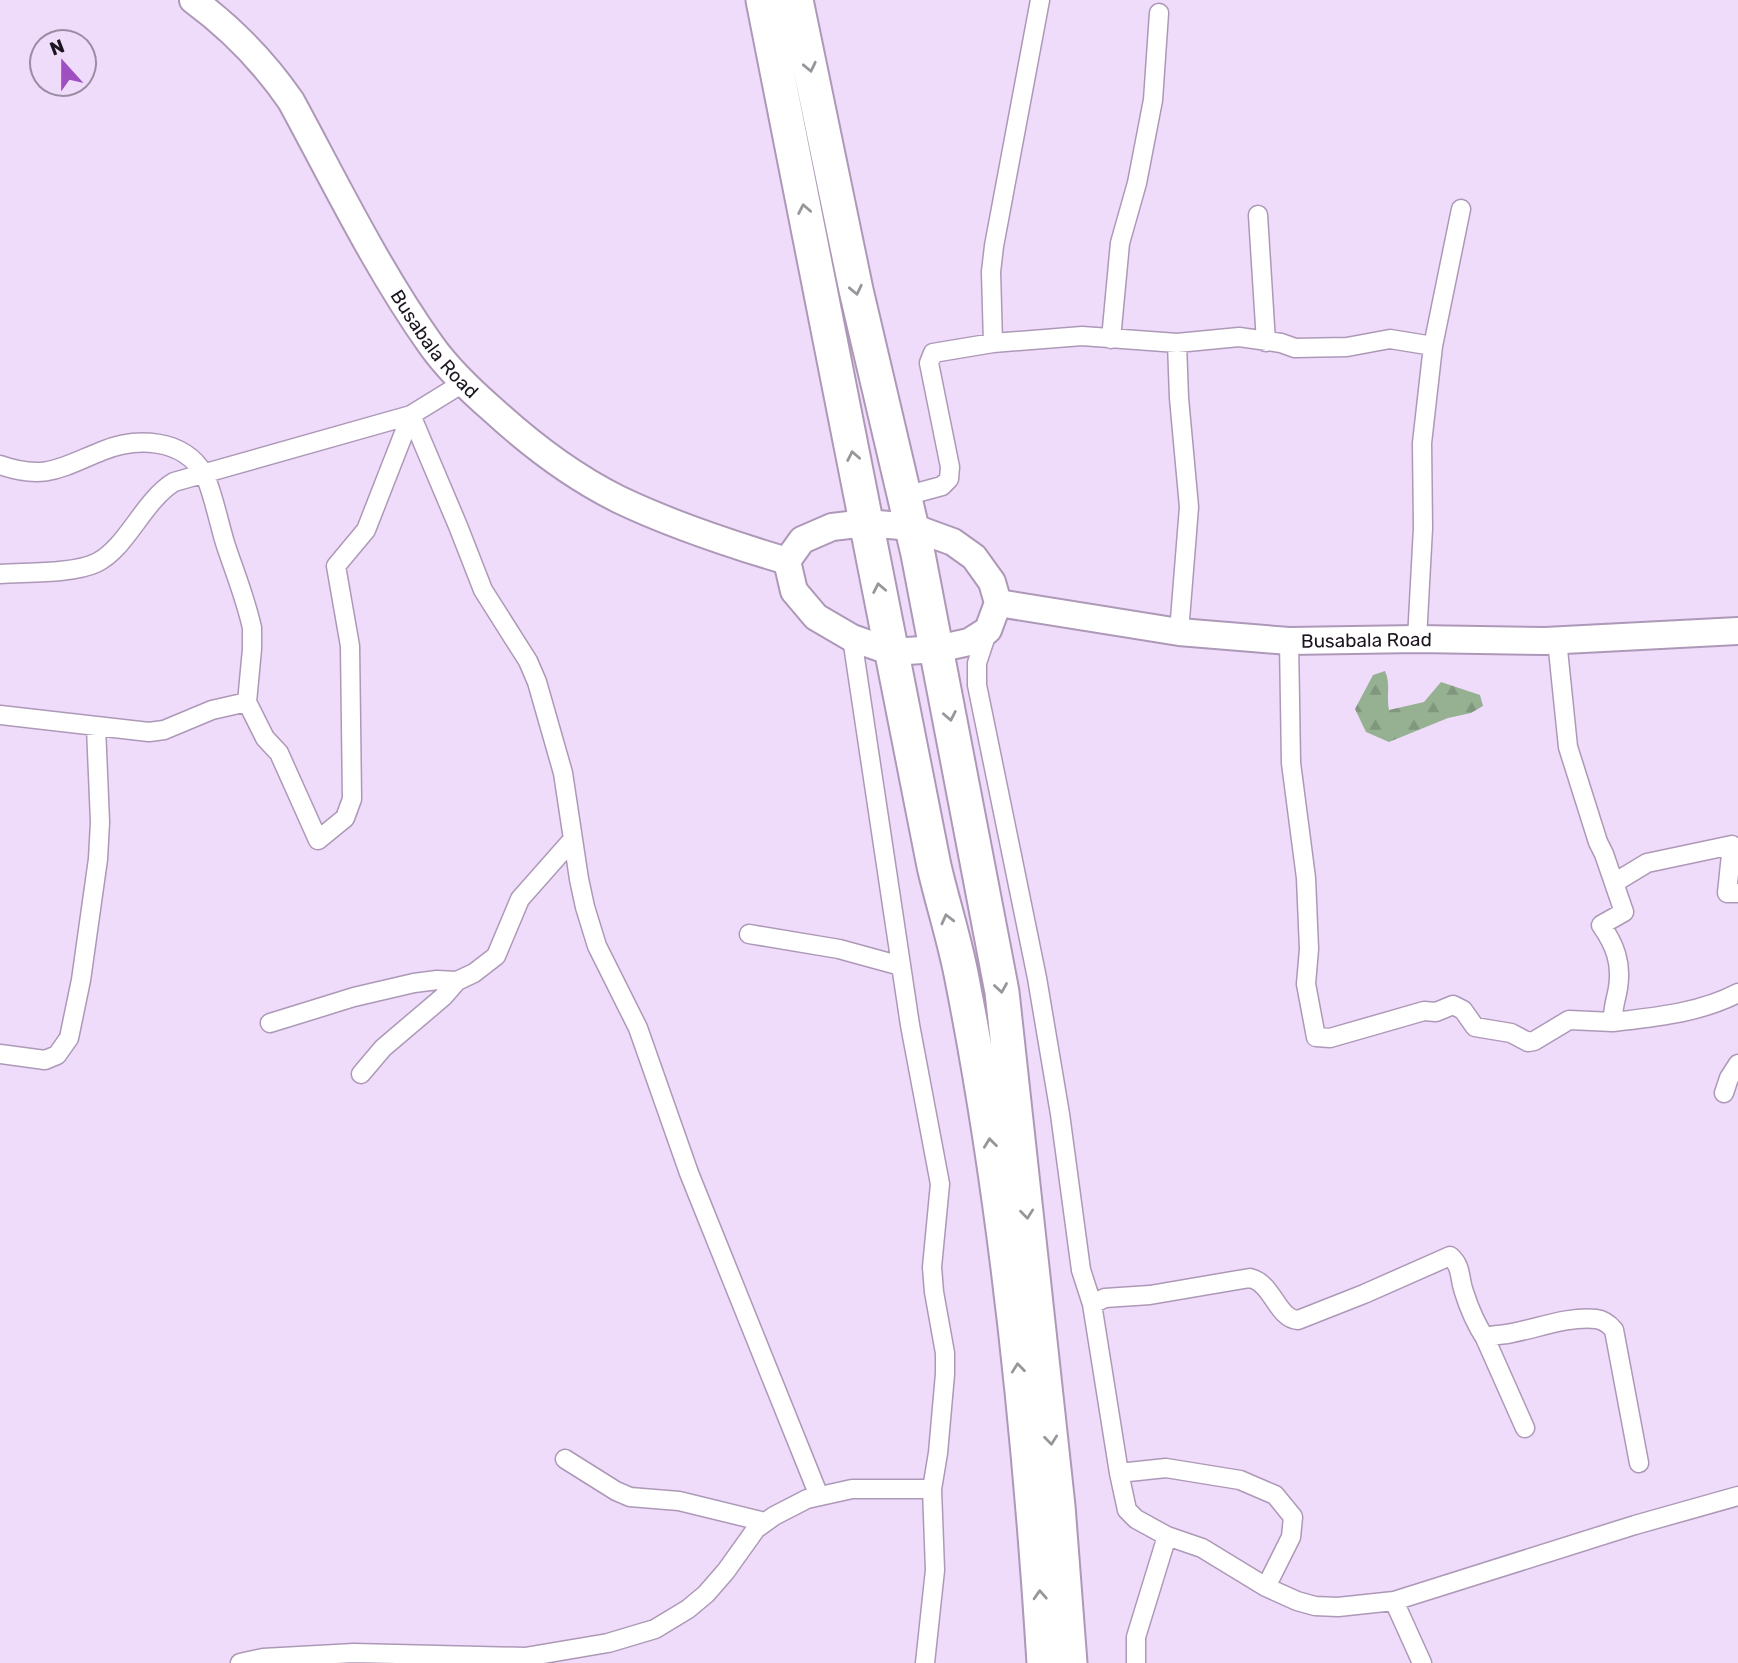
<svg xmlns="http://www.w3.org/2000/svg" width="1738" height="1663" viewBox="0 0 1738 1663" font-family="Rubik,sans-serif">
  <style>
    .forest { fill: url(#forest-firs) }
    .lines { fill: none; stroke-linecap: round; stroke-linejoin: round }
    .street-casing { stroke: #ad99b7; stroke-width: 21 }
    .secondary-casing { stroke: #ad99b7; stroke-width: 30 }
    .highway-casing { stroke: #ad99b7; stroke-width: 37 }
    .street { stroke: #fff; stroke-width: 18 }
    .secondary { stroke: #fff; stroke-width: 26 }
    .highway { stroke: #fff; stroke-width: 33 }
    .oneway { stroke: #99969b }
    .labels { text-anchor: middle; stroke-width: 7; stroke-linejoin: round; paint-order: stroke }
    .street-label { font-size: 19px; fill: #1c1520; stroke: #efdbfa }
  </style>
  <defs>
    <pattern id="forest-firs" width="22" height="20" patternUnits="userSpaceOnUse" patternTransform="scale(1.75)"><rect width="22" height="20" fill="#95b192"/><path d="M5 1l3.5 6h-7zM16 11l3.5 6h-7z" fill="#80977e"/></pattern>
  </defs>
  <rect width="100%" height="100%" fill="#efdbfa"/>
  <path class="forest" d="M 1385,671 C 1391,684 1386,696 1389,710 L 1424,702 L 1441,682 L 1480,695 L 1483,706 L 1471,713 L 1448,718 L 1389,742 L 1366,732 L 1355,709 L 1373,675 Z"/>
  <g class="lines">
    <g class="street-casing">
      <path id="street" d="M 1258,215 L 1266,342
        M 1111,339 L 1120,243 L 1137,183 L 1153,100 L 1159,13
        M 993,343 L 991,272 L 994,246 L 1040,0
        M 1177,343 L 1179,398 L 1189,507 L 1179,632
        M 463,383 L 411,415 L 458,526 L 483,590 L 528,661 L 537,682 L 563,773 L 579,879 L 585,907 L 597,946 L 638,1028 L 689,1173 L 819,1496
        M 0,465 C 45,481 62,467 102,451 C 136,437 183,438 204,474 C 212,488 220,528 226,546 C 235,573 246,600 252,628 L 252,649 L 247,702 L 265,738 L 279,753 L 318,840 L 345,818 L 352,799 L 350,646 L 336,566 L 366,530 L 411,415
        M 905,496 L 942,486 L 949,479 L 950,467 L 929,363 L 933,353 L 993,343 L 1082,336 L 1177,343 L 1239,337 L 1281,343 L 1295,348 L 1347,347 L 1390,339 L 1433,346
        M 0,574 C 27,572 72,574 96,563 C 127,548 143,501 174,482 L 411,415
        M 988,630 L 977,663 L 977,685 L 1037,978 L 1060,1114 L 1081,1270 L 1092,1304 L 1119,1473 L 1127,1510 L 1136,1519 L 1167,1536 L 1202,1548 L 1266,1587 L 1297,1601 L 1315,1606 L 1338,1607 L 1394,1601 L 1635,1525 L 1738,1496
        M 852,638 L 910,1025 L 940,1184 L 932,1267 L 934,1292 L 945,1353 L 945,1374 L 938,1453 L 932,1489 L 935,1570 L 925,1663
        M 1417,639 L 1423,528 L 1422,443 L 1433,346 L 1461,209
        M 1289,641 L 1291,763 L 1306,878 L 1309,949 L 1306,984 L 1316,1037 L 1330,1038 L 1424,1011 L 1436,1012 L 1453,1005 L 1463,1010 L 1475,1027 L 1511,1033 L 1528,1042 L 1534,1041 L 1569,1020 L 1613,1022 C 1612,1010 1616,1000 1618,988 C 1622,963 1615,945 1601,925 L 1624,912 L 1604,854 L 1598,842 L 1568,747 L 1557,640
        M 0,715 L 149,732 L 164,730 L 212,710 L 247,702
        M 1614,883 L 1647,863 L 1732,845 L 1727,893 L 1738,893
        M 749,934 L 839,949 L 901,966
        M 1613,1022 C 1655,1017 1700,1013 1738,993
        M 270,1023 L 354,997 L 414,983 L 437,980 L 457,981
        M 0,1054 L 45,1060 L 57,1055 L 69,1038 L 81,980 L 98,859 L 100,822 L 96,727
        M 361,1074 L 383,1048 L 443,997 L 457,981 L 474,973 L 496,956 L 520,899 L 573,839
        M 1724,1093 L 1729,1078 L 1738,1064
        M 1092,1304 L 1105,1298 L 1150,1295 L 1250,1278 C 1273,1283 1277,1319 1298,1320 L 1364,1294 L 1450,1256 C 1462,1266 1459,1278 1464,1292 C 1469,1308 1476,1324 1485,1338 C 1496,1333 1501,1336 1512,1333 C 1538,1328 1569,1316 1596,1319 C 1604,1320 1609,1324 1614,1330 L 1639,1463
        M 1485,1338 L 1525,1428
        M 565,1459 L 616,1491 L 630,1497 L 679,1501 L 765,1522
        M 1119,1473 L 1166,1468 L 1240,1480 L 1275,1495 L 1293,1517 L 1291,1537 L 1266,1587
        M 1394,1601 L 1422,1663
        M 240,1663 L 263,1658 L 354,1653 L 525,1657 L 608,1643 L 655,1629 L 688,1609 L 706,1594 L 726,1571 L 756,1529 L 774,1516 L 807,1499 L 852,1489 L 932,1489
        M 1136,1663 L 1136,1637 L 1167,1536"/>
    </g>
    <g class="secondary-casing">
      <g id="secondary">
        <path id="s1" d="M 193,0 C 231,28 264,62 291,101 C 335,182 377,269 431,345 C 448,369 470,390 493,410 C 530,444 572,476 618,499 C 672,525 730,544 787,561"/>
        <path d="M 866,523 L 912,527 L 953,542 L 974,557 L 992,582 L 998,603 L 988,630 L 969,642 L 937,649 L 892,652 L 852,638 L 816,617 L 794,591 L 787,561 L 802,540 L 832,527 Z"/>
        <path id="s2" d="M 998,603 L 1179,632 L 1289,641 L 1417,639 L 1545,641 L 1738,631"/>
      </g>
    </g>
    <g class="highway-casing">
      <path id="highway" d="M 763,0 L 934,866 C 943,905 956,944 963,984 C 1007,1207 1030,1437 1044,1663
        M 796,0 L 856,290 L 918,554 L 1002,992 L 1058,1506 L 1070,1663"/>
    </g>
    <use href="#street" class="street"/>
    <use href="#secondary" class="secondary"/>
    <use href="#highway" class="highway"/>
  </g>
  <defs><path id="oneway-chevron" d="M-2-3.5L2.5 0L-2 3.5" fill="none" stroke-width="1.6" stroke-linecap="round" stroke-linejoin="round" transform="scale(1.75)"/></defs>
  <g class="oneway">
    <use href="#oneway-chevron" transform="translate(810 67) rotate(78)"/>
    <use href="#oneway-chevron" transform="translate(804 209) rotate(-101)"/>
    <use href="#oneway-chevron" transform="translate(856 290) rotate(78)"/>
    <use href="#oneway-chevron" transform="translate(853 456) rotate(-101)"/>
    <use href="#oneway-chevron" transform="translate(879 588) rotate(-101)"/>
    <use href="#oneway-chevron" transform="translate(950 716) rotate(79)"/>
    <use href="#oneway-chevron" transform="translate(947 919) rotate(-104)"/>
    <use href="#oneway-chevron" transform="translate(1001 988) rotate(81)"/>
    <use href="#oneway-chevron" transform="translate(990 1143) rotate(-97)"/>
    <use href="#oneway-chevron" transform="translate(1027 1214) rotate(84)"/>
    <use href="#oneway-chevron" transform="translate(1018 1368) rotate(-96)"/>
    <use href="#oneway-chevron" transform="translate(1051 1440) rotate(84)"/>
    <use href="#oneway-chevron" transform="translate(1040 1595) rotate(-93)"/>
  </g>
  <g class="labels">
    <g class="street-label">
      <text dy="7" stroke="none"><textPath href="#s1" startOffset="424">Busabala Road</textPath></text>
      <text dy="7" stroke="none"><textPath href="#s2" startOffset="371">Busabala Road</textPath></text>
    </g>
  </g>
  <g transform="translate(63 63) rotate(339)"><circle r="33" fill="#efdbfa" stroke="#9b8ca3" stroke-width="2"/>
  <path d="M0-5L12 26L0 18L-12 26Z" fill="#9f50c0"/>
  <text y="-10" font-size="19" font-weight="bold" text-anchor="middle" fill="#1c1520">N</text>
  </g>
</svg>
